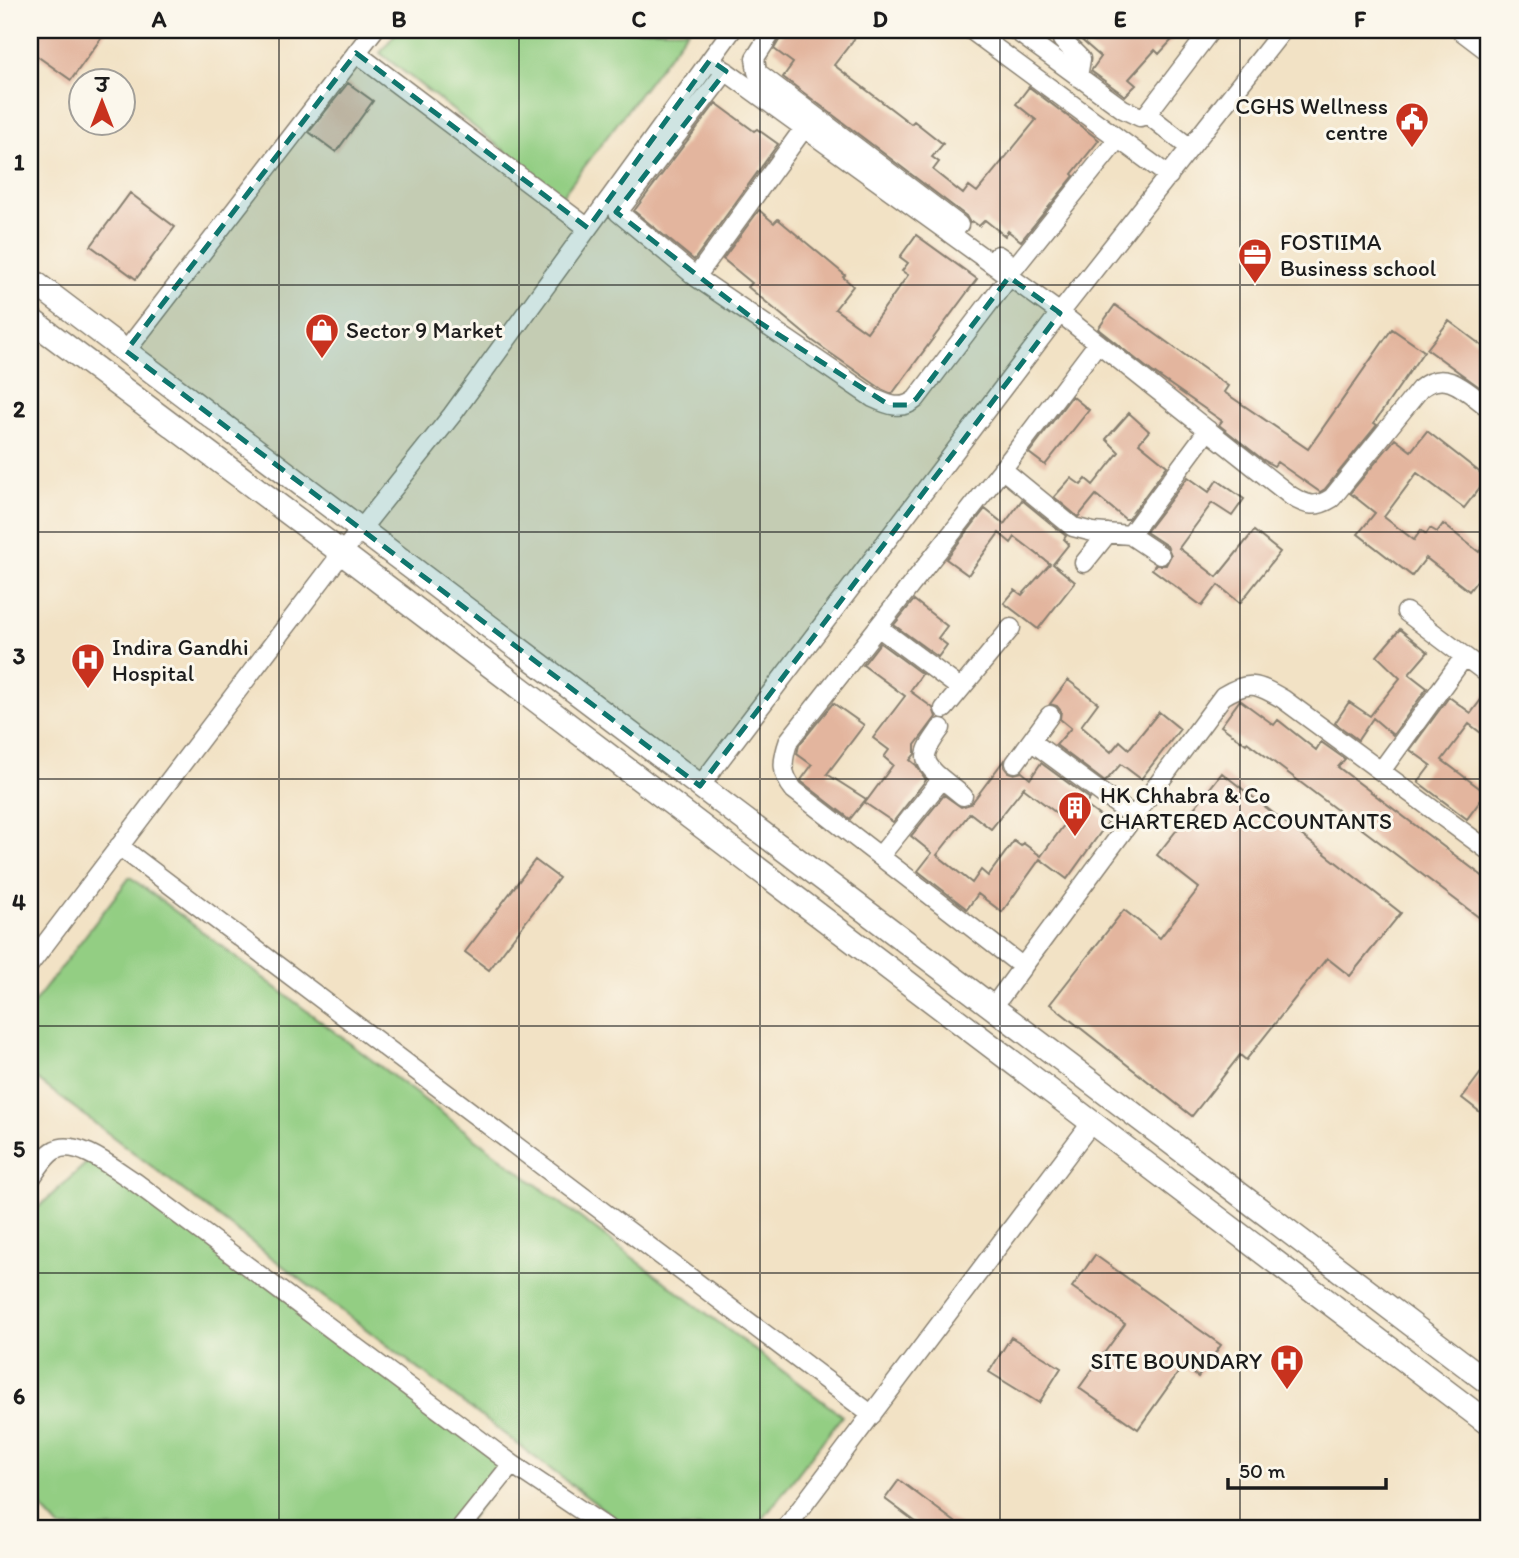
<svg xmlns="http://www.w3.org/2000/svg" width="1519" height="1558" viewBox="0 0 1519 1558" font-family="Itim,'Playpen Sans Deva',sans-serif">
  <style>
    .green { fill: #93ce83; stroke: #587550; stroke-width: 2 }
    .building { fill: #e3b59e; fill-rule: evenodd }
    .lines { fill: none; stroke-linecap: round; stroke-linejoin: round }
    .minor-casing { stroke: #877f70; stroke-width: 21 }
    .tertiary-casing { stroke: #877f70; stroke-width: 26 }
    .minor { stroke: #fff; stroke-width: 18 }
    .tertiary { stroke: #fff; stroke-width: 23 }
    .marked { fill: #0f766e; fill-opacity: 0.2; stroke: #0f766e; stroke-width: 5; stroke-dasharray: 14 9; stroke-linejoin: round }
    .grid { fill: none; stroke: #1c1c1c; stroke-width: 2; stroke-opacity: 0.55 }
    .labels { text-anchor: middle; stroke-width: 6; stroke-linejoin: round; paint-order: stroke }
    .poi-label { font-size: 23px; fill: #1c1c1c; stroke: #fbf7ec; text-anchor: start }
    .neatline { fill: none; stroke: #1c1c1c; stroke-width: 2.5 }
    .grid-label { font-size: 23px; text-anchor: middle; font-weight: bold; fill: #1c1c1c }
  </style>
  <rect width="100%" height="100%" fill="#fbf7ec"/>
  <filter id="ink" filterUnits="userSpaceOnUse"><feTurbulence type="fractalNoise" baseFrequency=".0143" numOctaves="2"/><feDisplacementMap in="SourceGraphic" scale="14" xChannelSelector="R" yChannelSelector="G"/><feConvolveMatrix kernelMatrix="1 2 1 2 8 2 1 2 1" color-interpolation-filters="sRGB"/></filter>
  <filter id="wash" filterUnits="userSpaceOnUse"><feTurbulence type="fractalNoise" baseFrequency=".00686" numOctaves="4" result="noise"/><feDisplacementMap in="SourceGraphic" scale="28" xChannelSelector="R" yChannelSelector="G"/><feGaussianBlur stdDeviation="1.57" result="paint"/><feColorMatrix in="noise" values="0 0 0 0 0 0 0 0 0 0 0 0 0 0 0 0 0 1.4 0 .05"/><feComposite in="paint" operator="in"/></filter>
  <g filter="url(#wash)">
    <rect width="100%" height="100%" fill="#f2e2c5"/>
    <path class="green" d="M 398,30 L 688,30 L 562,196 L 380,53 Z
      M 130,877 L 842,1416 L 756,1528 L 628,1528 L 30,1074 L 30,1008 Z
      M 94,1156 L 512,1464 L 463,1528 L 60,1528 L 30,1495 L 30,1215 Z"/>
    <g id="blocks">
      <path class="building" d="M 30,30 L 107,30 L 71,80 L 30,51 Z
        M 785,30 L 861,30 L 834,65 L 911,124 L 914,121 L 943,144 L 932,157 L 939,162 L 933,170 L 963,194 L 969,186 L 977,192 L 1036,120 L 1016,104 L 1029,87 L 1099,140 L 1072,174 L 1074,176 L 1021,241 L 1008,231 L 1005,236 L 985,220 L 979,226 L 972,221 L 970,223 L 966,216 L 783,77 L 793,63 L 774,49 Z
        M 1070,30 L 1181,30 L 1159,54 L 1155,50 L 1129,79 L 1136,85 L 1125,96 L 1091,71 L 1101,57 Z
        M 348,83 L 373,101 L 336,152 L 309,132 Z
        M 716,103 L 754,131 L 757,129 L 778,144 L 694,260 L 634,211 Z
        M 130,193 L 175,227 L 136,279 L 91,246 Z
        M 759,210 L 774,223 L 778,219 L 845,275 L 843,277 L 853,286 L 835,309 L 867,332 L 908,275 L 902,271 L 908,263 L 900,257 L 916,235 L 977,279 L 892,394 L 883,390 L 813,341 L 748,287 L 752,283 L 723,259 Z
        M 1115,305 L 1228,386 L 1224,392 L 1308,449 L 1392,329 L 1424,351 L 1374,423 L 1377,425 L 1325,489 L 1320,492 L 1277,462 L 1274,466 L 1262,459 L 1219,425 L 1222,421 L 1151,371 L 1098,329 Z
        M 1449,321 L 1489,351 L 1489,394 L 1427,349 Z
        M 1072,396 L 1089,410 L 1045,465 L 1029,453 Z
        M 1129,413 L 1149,431 L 1139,443 L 1167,466 L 1128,519 L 1125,519 L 1096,495 L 1078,517 L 1054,497 L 1071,478 L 1081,485 L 1086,479 L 1093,485 L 1119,452 L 1106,439 Z
        M 1427,431 L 1487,478 L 1464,508 L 1417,473 L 1384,517 L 1414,540 L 1421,530 L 1426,534 L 1430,528 L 1437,532 L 1443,524 L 1479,552 L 1489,538 L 1489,565 L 1469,591 L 1426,558 L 1412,576 L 1358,534 L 1375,513 L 1350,493 L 1395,439 L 1411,451 Z
        M 1188,477 L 1209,492 L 1217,480 L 1244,499 L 1232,516 L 1212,503 L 1179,548 L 1217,577 L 1254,531 L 1280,552 L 1240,603 L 1218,585 L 1202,606 L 1152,569 L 1155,565 L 1166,565 L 1171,555 L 1167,546 L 1146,532 Z
        M 1022,500 L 1066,536 L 1064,539 L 1069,544 L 1053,564 L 1075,582 L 1038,629 L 1004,603 L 1015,590 L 1022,595 L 1050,564 L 1015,537 L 1011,543 L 999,533 L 968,575 L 946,559 L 985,509 L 1004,524 Z
        M 914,600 L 947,626 L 938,638 L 947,645 L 938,657 L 894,625 Z
        M 1400,629 L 1428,652 L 1409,674 L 1427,688 L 1393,735 L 1373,718 L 1358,740 L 1335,723 L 1349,702 L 1370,716 L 1400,678 L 1377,656 Z
        M 880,643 L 922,674 L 910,691 L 933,708 L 936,717 L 915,745 L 915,754 L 910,760 L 916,765 L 926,780 L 893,822 L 865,803 L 893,765 L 884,757 L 889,750 L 873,738 L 905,696 L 863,665 Z
        M 1068,680 L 1098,703 L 1081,726 L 1111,752 L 1120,741 L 1129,749 L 1159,712 L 1180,729 L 1141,779 L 1121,764 L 1105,782 L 1056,745 L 1071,728 L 1060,719 L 1061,711 L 1057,706 L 1050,704 Z
        M 1489,689 L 1489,739 L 1469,724 L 1442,760 L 1486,793 L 1467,819 L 1418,782 L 1431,765 L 1410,750 L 1449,697 L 1471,713 Z
        M 1240,700 L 1274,725 L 1278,720 L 1316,750 L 1321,742 L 1345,759 L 1338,767 L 1489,881 L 1489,925 L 1247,742 L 1246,744 L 1221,726 Z
        M 833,703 L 864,725 L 827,774 L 866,799 L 850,819 L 802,782 L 801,780 L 812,765 L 797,754 L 799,745 Z
        M 1004,760 L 1004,767 L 1008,772 L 1014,774 L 1022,772 L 1030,779 L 1041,763 L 1090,799 L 1085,805 L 1108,822 L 1067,879 L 1040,859 L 1002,912 L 978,894 L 967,909 L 918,871 L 932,853 L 911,836 L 944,795 L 961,807 L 971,804 ZM 1025,786 L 1023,788 L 1067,821 L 1041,856 L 1023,843 L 1021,846 L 1014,841 L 988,876 L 981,870 L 972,883 L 937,855 L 970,813 L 991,829 Z
        M 1222,773 L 1401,913 L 1350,976 L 1327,958 L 1246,1060 L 1240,1055 L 1192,1116 L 1050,1004 L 1124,910 L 1160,938 L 1199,888 L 1157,855 Z
        M 535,860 L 559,878 L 489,970 L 465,952 Z
        M 1489,1062 L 1489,1119 L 1462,1098 Z
        M 1095,1255 L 1221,1345 L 1198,1377 L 1183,1366 L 1138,1429 L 1079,1388 L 1125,1324 L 1072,1287 Z
        M 1011,1337 L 1061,1368 L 1039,1403 L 989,1372 Z
        M 899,1480 L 963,1528 L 924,1528 L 885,1499 Z"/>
    </g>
  </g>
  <g filter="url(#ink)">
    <use href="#blocks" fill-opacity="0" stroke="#877f70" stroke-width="2"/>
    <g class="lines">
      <g class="minor-casing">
        <path id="minor" d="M 773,30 L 755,58 L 757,72 L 959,225
          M 971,30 L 1169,176
          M 1015,30 L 1123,109 L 1140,117 L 1147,114 L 1211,30
          M 1460,30 L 1489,52
          M 1486,30 L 1489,32
          M 1062,40 L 1081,59 L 1078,77
          M 356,53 L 588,228
          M 710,60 L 1060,313 L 1291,496 C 1307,506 1316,508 1332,498 L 1420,389 C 1446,367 1467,392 1489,408
          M 1147,114 L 1190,148
          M 804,128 L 696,277 L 873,398 C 888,405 902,411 916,399 L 1009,277
          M 998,255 L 1015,267 L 1117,140
          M 696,277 L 618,212 L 726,71
          M 126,351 L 374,30
          M 1002,469 L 1073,527 L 1093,532 L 1130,535 L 1160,555
          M 1130,535 L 1208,430
          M 1084,563 L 1108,533
          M 1406,612 L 1489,675
          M 878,627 L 960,688
          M 944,709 L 1011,628
          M 1031,741 L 1134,817
          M 1015,763 L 1050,715
          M 1381,771 L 1464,657
          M 942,779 L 963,796
          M 700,786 L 1060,313 L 1283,30
          M 119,846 L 872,1415
          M 880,856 L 942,779 C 917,759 925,751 941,728
          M 30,964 L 342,553 L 452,415 L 732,30
          M 1023,967 L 794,790 C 780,773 782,760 789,740 L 1011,458 L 1098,343
          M 993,1007 L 1223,696 C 1249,680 1257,684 1283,699 L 1489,851
          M 30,1180 C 36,1171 45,1155 55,1150 C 77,1138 116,1170 135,1182 L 512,1464 L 607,1528
          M 461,1528 L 512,1464
          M 786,1528 L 1092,1122"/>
      </g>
      <g class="tertiary-casing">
        <path id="tertiary" d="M 30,279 L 1489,1383
          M 30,319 L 342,553 L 1489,1424"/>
      </g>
      <use href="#minor" class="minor"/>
      <use href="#tertiary" class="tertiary"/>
    </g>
  </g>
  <path class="marked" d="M 356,53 L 588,228 L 710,60 L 726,71 L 616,212 L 751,317 L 889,405 L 908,405 L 916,399 L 1009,277 L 1060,313 L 700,786 L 126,351 Z"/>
  <path class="grid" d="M 279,30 L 279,1528M 519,30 L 519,1528M 760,30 L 760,1528M 1000,30 L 1000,1528M 1240,30 L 1240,1528M 30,285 L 1489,285M 30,532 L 1489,532M 30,779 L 1489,779M 30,1026 L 1489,1026M 30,1273 L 1489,1273"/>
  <defs>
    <g id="civic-pin" transform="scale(1.75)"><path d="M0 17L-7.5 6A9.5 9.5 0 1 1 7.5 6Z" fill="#c8321e" stroke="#fbf7ec"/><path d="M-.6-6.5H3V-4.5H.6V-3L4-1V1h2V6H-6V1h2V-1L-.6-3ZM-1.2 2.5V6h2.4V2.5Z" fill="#fff"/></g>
    <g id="office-pin" transform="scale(1.75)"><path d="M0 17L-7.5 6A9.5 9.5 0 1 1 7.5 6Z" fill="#c8321e" stroke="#fbf7ec"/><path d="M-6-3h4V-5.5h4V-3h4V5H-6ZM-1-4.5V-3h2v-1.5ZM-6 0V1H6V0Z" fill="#fff"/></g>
    <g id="shop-pin" transform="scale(1.75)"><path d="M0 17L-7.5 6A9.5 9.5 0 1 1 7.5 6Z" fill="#c8321e" stroke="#fbf7ec"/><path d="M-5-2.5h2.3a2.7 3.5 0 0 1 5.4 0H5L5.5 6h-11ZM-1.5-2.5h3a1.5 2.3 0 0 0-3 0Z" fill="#fff"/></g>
    <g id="hospital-pin" transform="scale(1.75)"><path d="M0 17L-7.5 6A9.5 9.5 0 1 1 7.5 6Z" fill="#c8321e" stroke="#fbf7ec"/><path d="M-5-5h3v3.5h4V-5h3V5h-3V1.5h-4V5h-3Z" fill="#fff"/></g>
    <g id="building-pin" transform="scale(1.75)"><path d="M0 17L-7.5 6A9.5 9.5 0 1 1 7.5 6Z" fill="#c8321e" stroke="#fbf7ec"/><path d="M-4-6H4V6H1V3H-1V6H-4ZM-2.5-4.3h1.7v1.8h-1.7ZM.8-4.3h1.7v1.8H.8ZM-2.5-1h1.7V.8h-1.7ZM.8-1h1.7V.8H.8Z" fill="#fff"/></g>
  </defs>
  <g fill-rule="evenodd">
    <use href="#civic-pin" x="1412" y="119"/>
    <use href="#office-pin" x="1255" y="255"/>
    <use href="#shop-pin" x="322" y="330"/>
    <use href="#hospital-pin" x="88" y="660"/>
    <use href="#building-pin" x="1075" y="808"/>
    <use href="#hospital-pin" x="1287" y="1361"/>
  </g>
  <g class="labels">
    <g class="poi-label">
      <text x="1388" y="114" text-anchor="end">CGHS Wellness<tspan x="1388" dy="26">centre</tspan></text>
      <text x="1280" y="250">FOSTIIMA<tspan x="1280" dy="26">Business school</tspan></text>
      <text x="346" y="338">Sector 9 Market</text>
      <text x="112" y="655">Indira Gandhi<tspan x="112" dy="26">Hospital</tspan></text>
      <text x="1100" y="803">HK Chhabra &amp; Co<tspan x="1100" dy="26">CHARTERED ACCOUNTANTS</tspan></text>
      <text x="1262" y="1369" text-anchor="end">SITE BOUNDARY</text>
    </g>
  </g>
  <rect width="1519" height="1558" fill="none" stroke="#fbf7ec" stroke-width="77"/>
  <g transform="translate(102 102)"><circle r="33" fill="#fbf7ec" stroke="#a29f99" stroke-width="2"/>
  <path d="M0-5L12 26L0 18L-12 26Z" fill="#c8321e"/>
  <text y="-10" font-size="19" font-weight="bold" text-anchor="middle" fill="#1c1c1c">उ</text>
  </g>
  <path d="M1228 1478v10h158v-10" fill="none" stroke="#1c1c1c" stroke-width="3.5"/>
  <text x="1239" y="1478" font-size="21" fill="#1c1c1c" stroke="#fbf7ec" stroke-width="5" paint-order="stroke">50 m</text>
  <rect x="38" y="38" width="1442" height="1482" class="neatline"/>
  <g class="grid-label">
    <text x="159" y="27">A</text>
    <text x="399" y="27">B</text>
    <text x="639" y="27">C</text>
    <text x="880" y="27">D</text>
    <text x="1120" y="27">E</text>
    <text x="1360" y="27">F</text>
    <text x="19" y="170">1</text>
    <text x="19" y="417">2</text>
    <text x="19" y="664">3</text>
    <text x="19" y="910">4</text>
    <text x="19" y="1157">5</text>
    <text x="19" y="1404">6</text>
  </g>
</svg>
